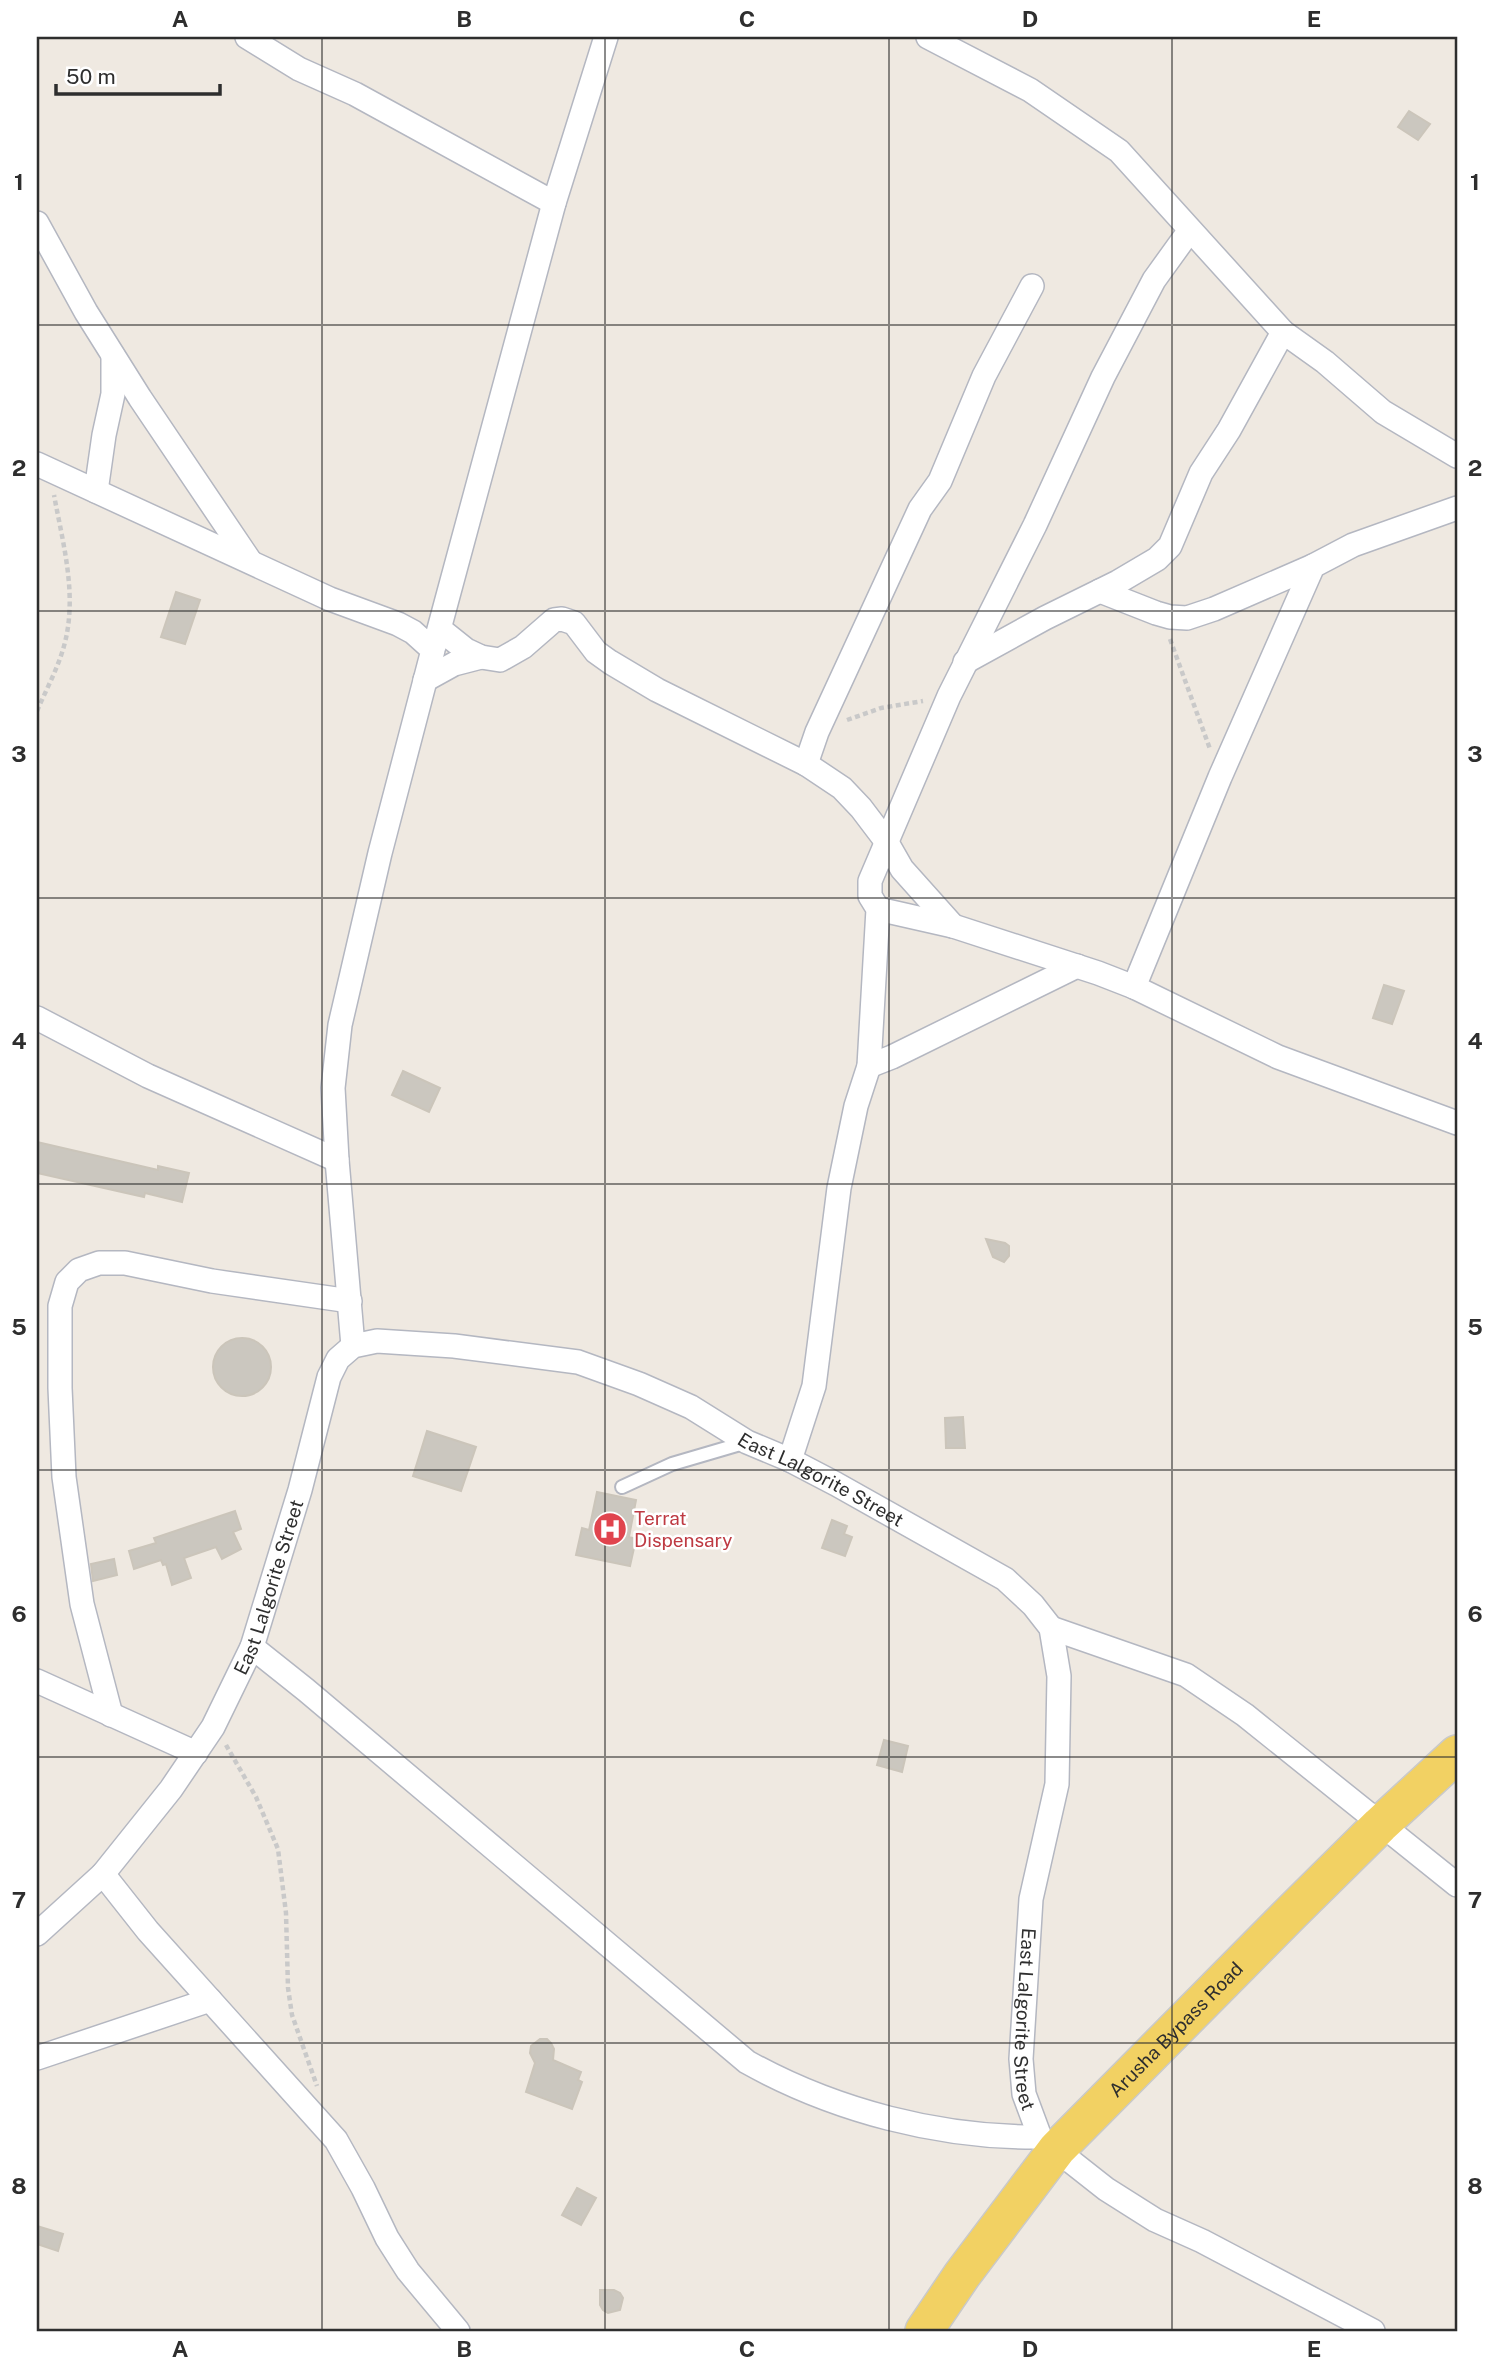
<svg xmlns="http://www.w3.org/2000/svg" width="1494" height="2368" viewBox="0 0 1494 2368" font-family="'Public Sans',sans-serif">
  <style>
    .building { fill: #cbc7bf; stroke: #cbc5ba; stroke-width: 2 }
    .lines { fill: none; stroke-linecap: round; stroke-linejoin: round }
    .service-casing { stroke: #b4b7c1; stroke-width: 16 }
    .minor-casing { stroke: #b4b7c1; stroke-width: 26 }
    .primary-casing { stroke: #c9c9c9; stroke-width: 40 }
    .path { stroke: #c9c9c9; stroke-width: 4.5; stroke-dasharray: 5 3.5; stroke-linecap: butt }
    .service { stroke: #fff; stroke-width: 12 }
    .minor { stroke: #fff; stroke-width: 23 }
    .primary { stroke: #f2d163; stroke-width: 37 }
    .grid { fill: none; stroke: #2e2e2e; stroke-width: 2; stroke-opacity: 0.55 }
    .labels { text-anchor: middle; stroke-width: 5; stroke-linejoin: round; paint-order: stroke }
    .street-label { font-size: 19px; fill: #2e2e2e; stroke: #fff }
    .health-label { font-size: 19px; fill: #be3a42; stroke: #fff; text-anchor: start }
    .neatline { fill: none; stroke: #2e2e2e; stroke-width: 2.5 }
    .grid-label { font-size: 23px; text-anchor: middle; font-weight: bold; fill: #2e2e2e }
  </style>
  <rect width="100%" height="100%" fill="#efe9e1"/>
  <path class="building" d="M 1409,111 L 1430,124 L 1418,140 L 1398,127 Z
    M 176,592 L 200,600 L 185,644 L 161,637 Z
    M 1384,985 L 1404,991 L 1392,1024 L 1373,1018 Z
    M 403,1071 L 440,1088 L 429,1112 L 392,1095 Z
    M 37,1142 L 158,1170 L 158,1166 L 189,1173 L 182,1202 L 145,1193 L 144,1197 L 37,1173 Z
    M 986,1239 L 1005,1243 L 1009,1246 L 1009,1256 L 1004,1262 L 993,1257 Z
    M213 1367a29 29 0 1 1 58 0a29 29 0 1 1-58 0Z
    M 963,1417 L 965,1448 L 946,1448 L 945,1418 Z
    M 427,1431 L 476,1447 L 461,1491 L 413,1476 Z
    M 597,1492 L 636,1500 L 629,1537 L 636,1539 L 630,1566 L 576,1555 L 582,1528 L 589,1530 Z
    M 235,1511 L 241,1529 L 233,1532 L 241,1549 L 222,1559 L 216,1547 L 184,1558 L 191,1578 L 172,1585 L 166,1564 L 163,1565 L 161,1560 L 134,1569 L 129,1551 L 156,1543 L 154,1538 Z
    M 832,1520 L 847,1526 L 844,1534 L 852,1537 L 845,1556 L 822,1548 Z
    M 114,1559 L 117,1575 L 93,1581 L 91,1564 Z
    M 884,1740 L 908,1746 L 902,1772 L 877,1765 Z
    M 540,2039 L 547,2039 L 551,2043 L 554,2049 L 553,2060 L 581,2072 L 578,2080 L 582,2082 L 572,2109 L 526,2092 L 535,2063 L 530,2053 L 531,2046 Z
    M 577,2188 L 596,2198 L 581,2225 L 562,2215 Z
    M 37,2226 L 63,2234 L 58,2251 L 37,2244 Z
    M 600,2290 L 614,2290 L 620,2293 L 623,2298 L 620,2310 L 608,2313 L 603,2310 L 600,2305 Z"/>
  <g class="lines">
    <g class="service-casing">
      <path id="service" d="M 622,1487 L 672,1464 L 747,1442"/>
    </g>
    <g class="minor-casing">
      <g id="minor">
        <path d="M 247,37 L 299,69 L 355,94 L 554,203"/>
        <path d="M 928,37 L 1030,90 L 1119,151 L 1283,332 L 1325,362 L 1383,412 L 1457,456"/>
        <path d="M 37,223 L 86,312 L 140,398 L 250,561"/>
        <path d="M 37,464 L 330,599 L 398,624 L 413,632 L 433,650 L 380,853 L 340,1025 L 333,1088 L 337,1160 L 353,1346"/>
        <path d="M 96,491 L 104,435 L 113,394 L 113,356"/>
        <path d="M 1100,591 L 1156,613 L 1170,617 L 1187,618 L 1214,609 L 1313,566"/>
        <path d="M 441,630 L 466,650 L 481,657 L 500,660 L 523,647 L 554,620 L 562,619 L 574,623 L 596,652 L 610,662 L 657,690 L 806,764 L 842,788 L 861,808 L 886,841 L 902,869 L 953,926"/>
        <path d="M 435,644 L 554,203 L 606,37"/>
        <path d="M 965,662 L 1045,618 L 1118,582 L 1157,559 L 1170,546 L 1201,473 L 1229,430 L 1283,332"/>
        <path d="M 425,680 L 454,664 L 481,657"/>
        <path d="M 806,764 L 817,732 L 920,509 L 940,481 L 984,376 L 1032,286"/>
        <path d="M 878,909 L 953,926 L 1098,973 L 1134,987 L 1278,1057 L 1457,1123"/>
        <path d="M 1134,987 L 1220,777 L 1313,566 L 1353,545 L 1457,508"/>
        <path d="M 37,1018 L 148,1076 L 337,1160"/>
        <path d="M 869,1066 L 892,1057 L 1077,966"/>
        <path d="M 790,1460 L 814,1386 L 839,1188 L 856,1106 L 869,1066 L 878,909 L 870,896 L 870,881 L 949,696 L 1035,525 L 1103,377 L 1154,280 L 1190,230"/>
        <path d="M 1051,1628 L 1186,1675 L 1245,1715 L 1457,1885"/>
        <path d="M 252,1647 L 306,1690 L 747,2062 C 835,2111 940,2138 1040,2137"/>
        <path d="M 37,1681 L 196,1753"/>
        <path d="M 111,1715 L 82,1604 L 64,1477 L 60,1388 L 60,1306 L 67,1282 L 79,1270 L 99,1263 L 125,1263 L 212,1281 L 350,1301"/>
        <path d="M 103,1874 L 148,1931 L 336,2140 L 363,2188 L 387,2238 L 408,2271 L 458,2331"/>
        <path id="s1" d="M 37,1934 L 103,1874 L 171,1789 L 213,1727 L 252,1647 L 300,1490 L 329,1377 L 338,1359 L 353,1346 L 377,1341 L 454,1346 L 578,1362 L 639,1384 L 691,1407 L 747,1442 L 790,1460 L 836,1484 L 1005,1579 L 1033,1605 L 1051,1628 L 1059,1676 L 1057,1784 L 1031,1899 L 1021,2059 L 1024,2094 L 1040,2137 L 1106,2189 L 1155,2220 L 1202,2241 L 1373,2331"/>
        <path d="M 37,2058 L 210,2000"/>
      </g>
    </g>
    <g class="primary-casing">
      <g id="primary">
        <path id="s2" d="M 924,2331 L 962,2275 L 1057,2149 L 1290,1914 L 1380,1825 L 1457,1754"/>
      </g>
    </g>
    <path class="path" d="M 1170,639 L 1210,749
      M 37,711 C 46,690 58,668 64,646 C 78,596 63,544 54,495
      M 847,720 L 881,708 L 923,701
      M 226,1745 L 256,1797 L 278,1849 L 286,1913 L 288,1988 L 292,2015 L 317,2086"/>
    <use href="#service" class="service"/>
    <use href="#minor" class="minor"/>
    <use href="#primary" class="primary"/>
  </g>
  <path class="grid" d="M 322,37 L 322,2331M 605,37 L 605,2331M 889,37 L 889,2331M 1172,37 L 1172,2331M 37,325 L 1457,325M 37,611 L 1457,611M 37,898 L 1457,898M 37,1184 L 1457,1184M 37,1470 L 1457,1470M 37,1757 L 1457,1757M 37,2043 L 1457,2043"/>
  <defs>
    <g id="hospital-disc" transform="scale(1.75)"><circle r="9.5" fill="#e0444e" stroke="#fff"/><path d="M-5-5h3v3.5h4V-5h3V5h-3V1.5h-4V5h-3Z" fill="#fff"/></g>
  </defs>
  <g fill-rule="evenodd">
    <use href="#hospital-disc" x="610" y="1529"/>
  </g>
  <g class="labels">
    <g class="street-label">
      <text dy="7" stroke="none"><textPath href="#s1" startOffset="1180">East Lalgorite Street</textPath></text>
      <text dy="7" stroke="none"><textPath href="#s1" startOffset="424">East Lalgorite Street</textPath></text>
      <text dy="7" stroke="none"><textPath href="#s1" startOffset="1852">East Lalgorite Street</textPath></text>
      <text dy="7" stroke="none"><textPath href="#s2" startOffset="394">Arusha Bypass Road</textPath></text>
    </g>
    <g class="health-label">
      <text x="634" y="1525">Terrat<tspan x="634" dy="22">Dispensary</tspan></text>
    </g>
  </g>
  <rect width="1494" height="2368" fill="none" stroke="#ffffff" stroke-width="77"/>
  <path d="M56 84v10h164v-10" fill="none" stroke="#2e2e2e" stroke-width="3.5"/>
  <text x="66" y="84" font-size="21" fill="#2e2e2e" stroke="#ffffff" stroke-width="5" paint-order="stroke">50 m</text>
  <rect x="38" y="38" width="1418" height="2292" class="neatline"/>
  <g class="grid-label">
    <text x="180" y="27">A</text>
    <text x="464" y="27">B</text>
    <text x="747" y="27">C</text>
    <text x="1030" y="27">D</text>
    <text x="1314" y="27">E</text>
    <text x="19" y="190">1</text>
    <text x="1475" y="190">1</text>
    <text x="19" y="476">2</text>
    <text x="1475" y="476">2</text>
    <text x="19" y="762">3</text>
    <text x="1475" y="762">3</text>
    <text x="19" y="1049">4</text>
    <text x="1475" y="1049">4</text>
    <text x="19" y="1335">5</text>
    <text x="1475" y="1335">5</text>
    <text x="19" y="1622">6</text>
    <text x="1475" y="1622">6</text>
    <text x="19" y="1908">7</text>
    <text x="1475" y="1908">7</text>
    <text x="19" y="2194">8</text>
    <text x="1475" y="2194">8</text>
    <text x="180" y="2357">A</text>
    <text x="464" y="2357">B</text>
    <text x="747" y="2357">C</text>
    <text x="1030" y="2357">D</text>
    <text x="1314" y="2357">E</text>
  </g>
</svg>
